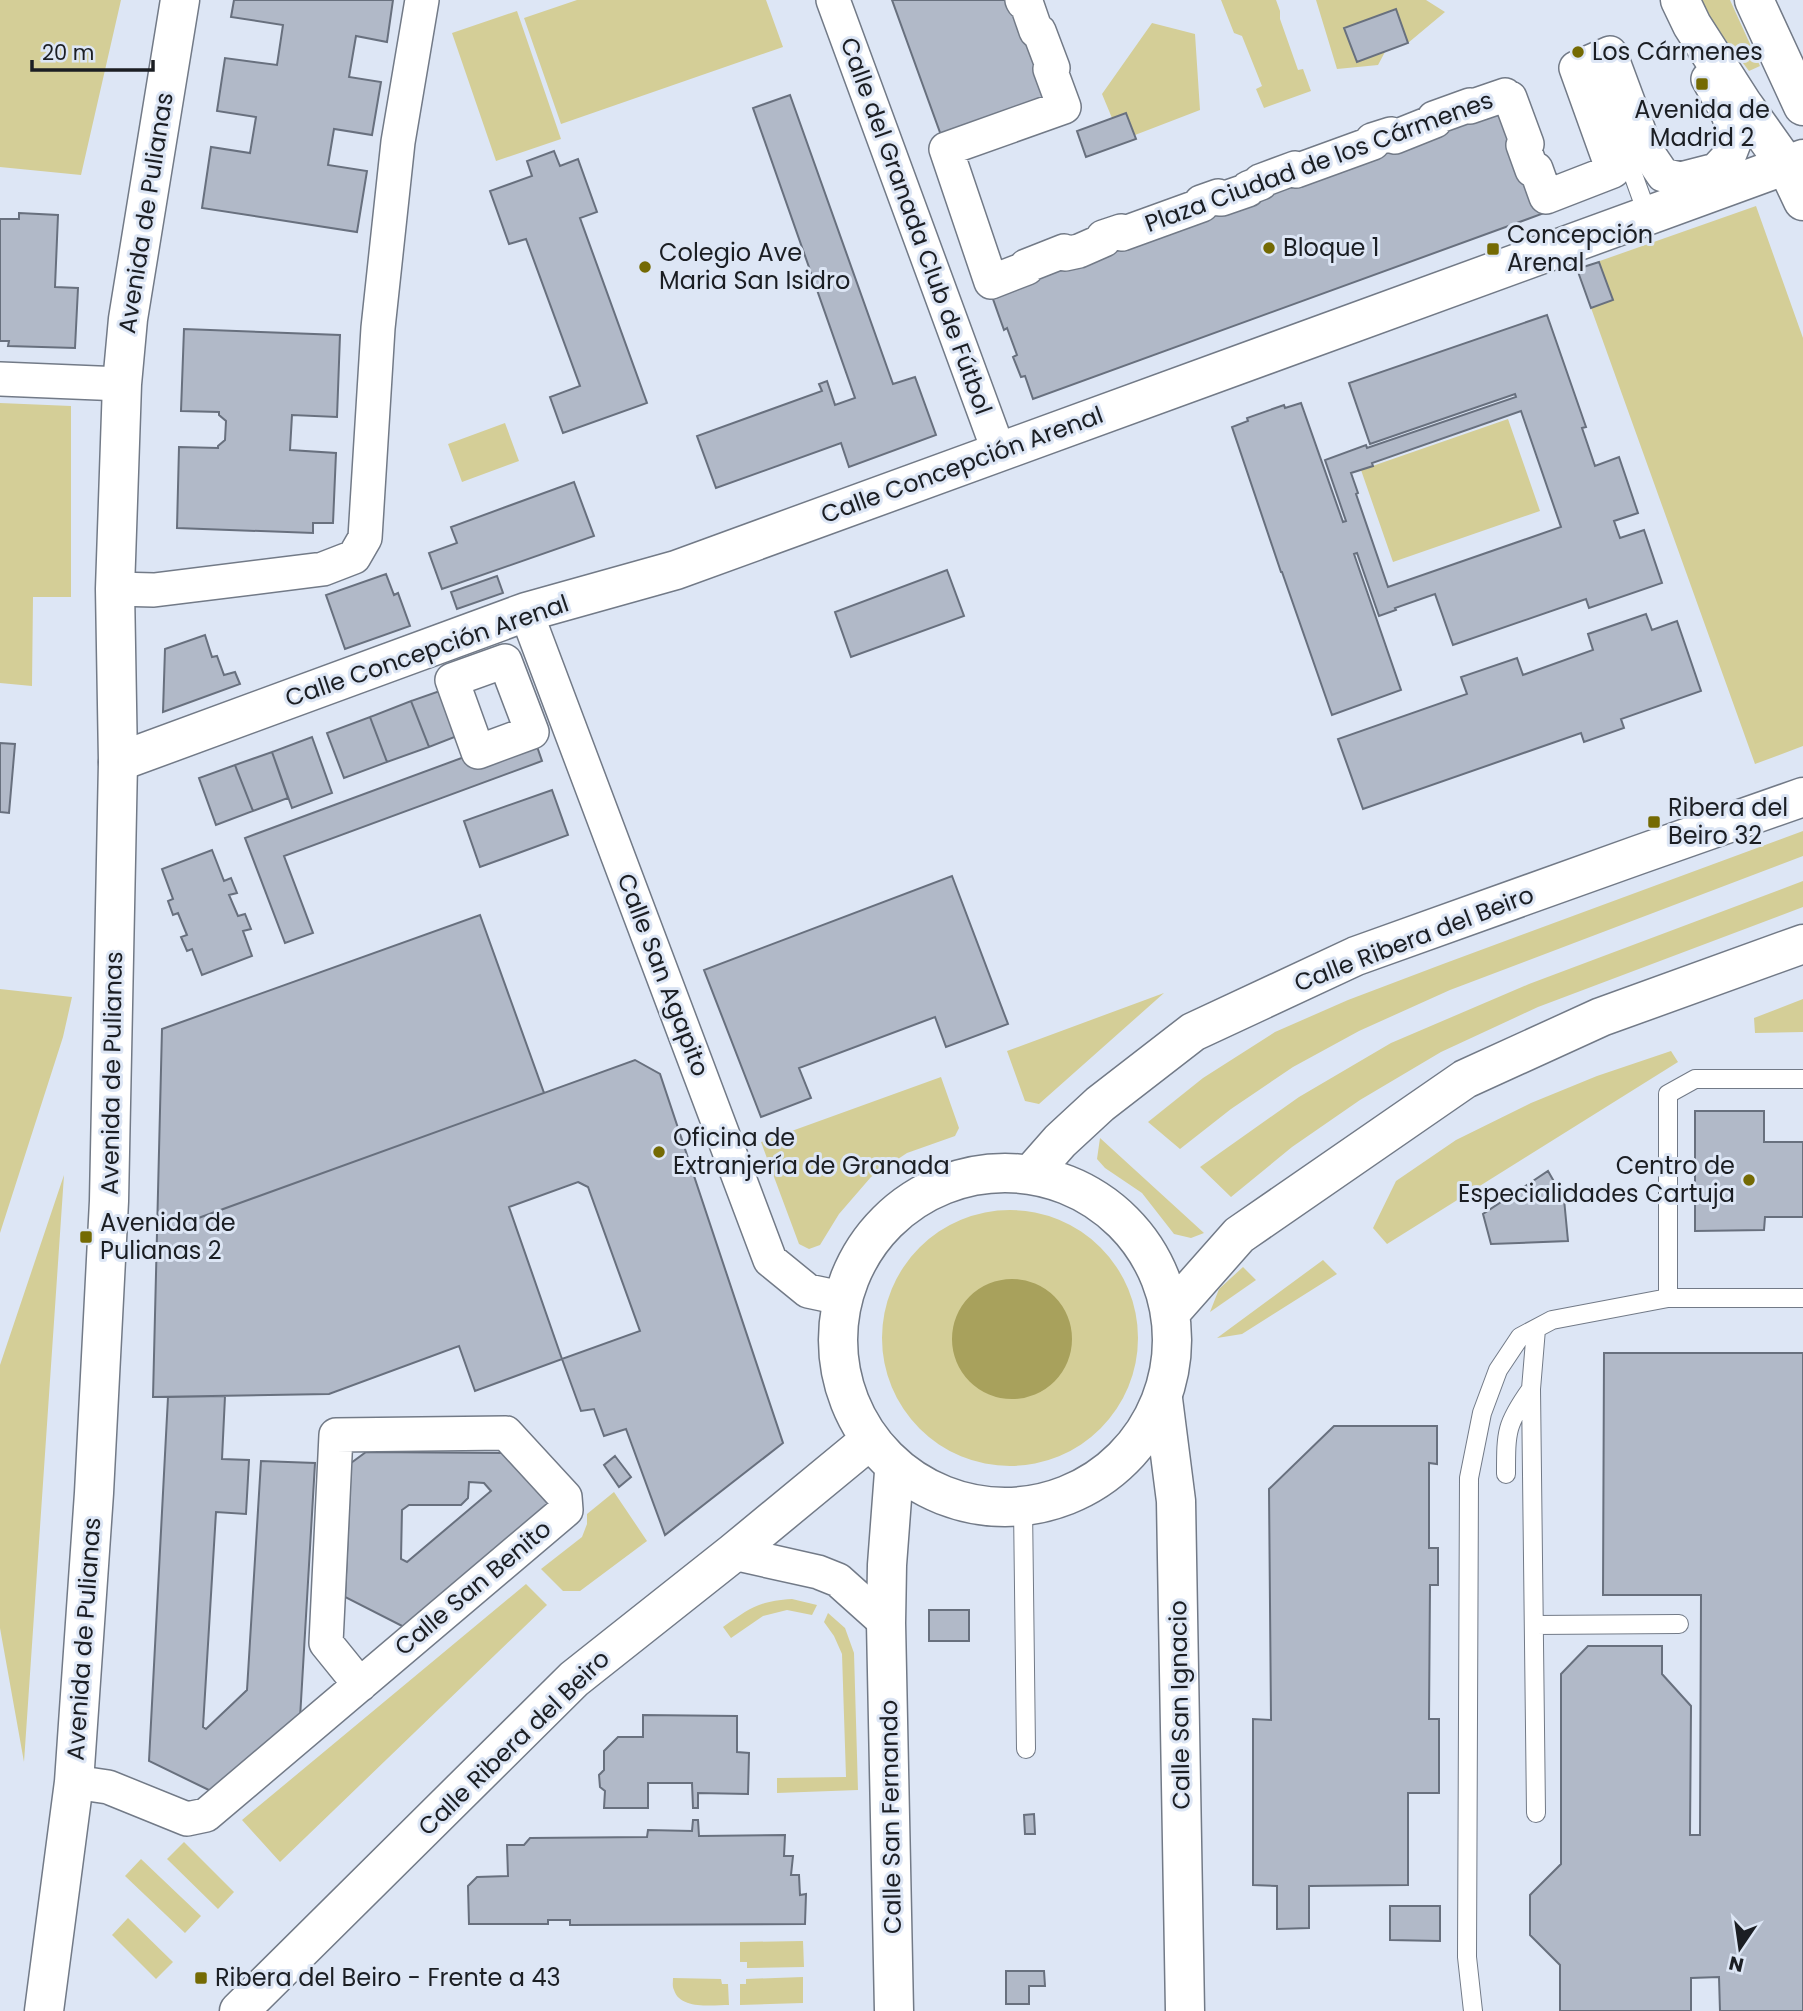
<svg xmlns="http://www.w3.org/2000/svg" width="1803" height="2011" viewBox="0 0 1803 2011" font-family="Poppins,sans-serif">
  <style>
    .green { fill: #d4ce97 }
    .water { fill: #a8a15c }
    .building { fill: #b1b9c8; stroke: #68707e; stroke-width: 2; fill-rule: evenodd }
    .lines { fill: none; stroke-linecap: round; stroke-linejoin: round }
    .lane-casing { stroke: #727a87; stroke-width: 20 }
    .street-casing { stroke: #727a87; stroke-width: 36 }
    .secondary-casing { stroke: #727a87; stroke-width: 41 }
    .primary-casing { stroke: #727a87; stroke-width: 41 }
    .lane { stroke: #fff; stroke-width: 18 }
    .street { stroke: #fff; stroke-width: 33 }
    .secondary { stroke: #fff; stroke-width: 38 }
    .primary { stroke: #fff; stroke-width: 38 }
    .poi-dot { fill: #746a03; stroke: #dde6f5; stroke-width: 2.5 }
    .labels { text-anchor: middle; stroke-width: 6; stroke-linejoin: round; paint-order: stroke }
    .poi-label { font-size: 24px; fill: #1b1e23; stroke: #dde6f5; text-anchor: start }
    .street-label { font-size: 24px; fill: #1b1e23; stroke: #dde6f5 }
  </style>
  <rect width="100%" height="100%" fill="#dde6f5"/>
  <path class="green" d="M 0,0 L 121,0 L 81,175 L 0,167 Z
    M 577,0 L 766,0 L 783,47 L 561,124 L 524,18 Z
    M 1221,0 L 1276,0 L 1280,11 L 1280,19 L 1298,70 L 1303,69 L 1311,91 L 1264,108 L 1256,89 L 1262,86 L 1242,36 L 1234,33 Z
    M 1316,0 L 1426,0 L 1445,12 L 1408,43 L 1396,9 L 1345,28 L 1385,52 L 1378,65 L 1337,69 Z
    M 1701,0 L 1730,0 L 1760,66 L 1749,71 L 1715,26 Z
    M 517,11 L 561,139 L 496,161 L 452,33 Z
    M 1152,23 L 1195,34 L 1200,110 L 1135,135 L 1126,113 L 1112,118 L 1102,94 Z
    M 1756,206 L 1803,338 L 1803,746 L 1755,764 L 1577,269 Z
    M 0,403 L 71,406 L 71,597 L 33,597 L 32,686 L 0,683 Z
    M 1508,419 L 1540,511 L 1393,562 L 1361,470 Z
    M 505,423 L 519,461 L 462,482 L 448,444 Z
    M 1803,831 L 1803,856 L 1450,990 L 1359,1031 L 1293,1067 L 1231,1109 L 1180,1149 L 1148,1122 L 1203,1078 L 1275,1032 L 1348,1000 L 1443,964 Z
    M 1803,881 L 1803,907 L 1538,1007 L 1441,1052 L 1360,1100 L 1292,1147 L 1231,1197 L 1200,1167 L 1299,1097 L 1391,1043 L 1529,984 Z
    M 0,989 L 72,997 L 63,1037 L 0,1233 Z
    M 1164,993 L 1039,1104 L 1025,1101 L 1007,1051 Z
    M 1803,999 L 1803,1032 L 1755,1033 L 1754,1018 Z
    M 1671,1051 L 1678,1062 L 1387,1244 L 1373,1228 L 1396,1181 L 1456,1140 L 1531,1103 L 1597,1076 Z
    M 941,1077 L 959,1128 L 955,1136 L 907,1153 L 871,1177 L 839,1214 L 820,1245 L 809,1249 L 799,1244 L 761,1142 Z
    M 1100,1138 L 1204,1233 L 1191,1238 L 1174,1234 L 1142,1193 L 1105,1168 L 1097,1159 Z
    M 64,1175 L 24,1762 L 0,1628 L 0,1365 Z
    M882 1338a128 128 0 1 1 256 0a128 128 0 1 1-256 0Z
    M 1323,1260 L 1337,1274 L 1242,1334 L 1217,1338 Z
    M 1243,1267 L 1256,1280 L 1210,1312 L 1219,1289 Z
    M 614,1492 L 647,1541 L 580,1591 L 563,1591 L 541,1569 L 582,1537 L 587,1524 L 587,1514 Z
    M 526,1584 L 547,1605 L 280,1862 L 242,1820 Z
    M 792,1599 L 817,1605 L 812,1615 L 787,1610 L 763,1616 L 731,1638 L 723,1627 C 750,1608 759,1601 792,1599 Z
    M 828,1613 L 845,1628 L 854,1653 L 858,1790 L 777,1793 L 777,1778 L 846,1777 L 842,1654 L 834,1636 L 824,1622 Z
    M 184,1842 L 234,1892 L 218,1909 L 167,1859 Z
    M 141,1859 L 201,1916 L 185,1933 L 125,1876 Z
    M 128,1918 L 173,1962 L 156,1979 L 112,1935 Z
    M 803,1941 L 804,1967 L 747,1968 L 747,1962 L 740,1962 L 740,1942 Z
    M 803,1977 L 803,2003 L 740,2005 L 740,1984 L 746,1984 L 746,1979 Z
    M 673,1978 L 721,1979 L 722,1984 L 728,1984 L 729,2005 C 713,2005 680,2010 674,1990 C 672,1986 673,1982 673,1978 Z"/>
  <path class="water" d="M952 1339a60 60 0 1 1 120 0a60 60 0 1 1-120 0Z"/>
  <path class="building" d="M 234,0 L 393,0 L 387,42 L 356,36 L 349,77 L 381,82 L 372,135 L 334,129 L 328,165 L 367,171 L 357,232 L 202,208 L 211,147 L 250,153 L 256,117 L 217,111 L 225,58 L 277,65 L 283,25 L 231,17 Z
    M 892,0 L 1022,0 L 1064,107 L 946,149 Z
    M 1396,9 L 1408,43 L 1357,62 L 1344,28 Z
    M 790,95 L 893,384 L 915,377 L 936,435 L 849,467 L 841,443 L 716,488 L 697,436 L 822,391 L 819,384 L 827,381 L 835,405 L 855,398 L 753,108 Z
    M 1510,98 L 1547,212 L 1033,399 L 1025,376 L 1021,377 L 1013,357 L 1017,355 L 1007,328 L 1004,330 L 988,285 Z
    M 1126,113 L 1136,139 L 1086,157 L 1077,131 Z
    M 554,151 L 560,166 L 578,159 L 597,212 L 580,218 L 647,403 L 563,433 L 550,397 L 580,386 L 526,239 L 509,244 L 490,191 L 532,176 L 527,161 Z
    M 19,213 L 58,215 L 55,287 L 78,288 L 75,348 L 8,346 L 9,341 L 0,341 L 0,219 L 19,219 Z
    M 1599,262 L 1613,300 L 1591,308 L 1577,269 Z
    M 1547,315 L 1586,427 L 1582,428 L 1595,466 L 1619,457 L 1638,513 L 1614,521 L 1620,538 L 1644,530 L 1662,583 L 1589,608 L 1586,599 L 1453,645 L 1435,594 L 1395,608 L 1396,610 L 1379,616 L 1357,553 L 1354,554 L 1401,690 L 1332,715 L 1282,572 L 1281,572 L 1232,427 L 1248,421 L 1247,418 L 1284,405 L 1285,408 L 1301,403 L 1343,522 L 1346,521 L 1325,460 L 1366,445 L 1367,448 L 1516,397 L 1515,394 L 1370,444 L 1349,383 ZM 1521,411 L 1561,527 L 1388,587 L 1356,494 L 1358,493 L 1351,473 L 1373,466 L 1372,463 Z
    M 184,329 L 340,335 L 337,417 L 292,415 L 290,450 L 336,453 L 333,523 L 313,523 L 313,533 L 177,528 L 179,447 L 218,448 L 218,446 L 225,440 L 226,421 L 219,415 L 219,412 L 181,411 Z
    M 574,482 L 594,536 L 442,589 L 429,553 L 457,543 L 451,527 Z
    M 947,570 L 964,616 L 851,657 L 835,612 Z
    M 386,574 L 394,595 L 398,593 L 410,626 L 345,649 L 326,595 Z
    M 497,576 L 503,593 L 457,609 L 451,592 Z
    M 1646,614 L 1652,630 L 1677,621 L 1701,691 L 1621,719 L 1624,728 L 1584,742 L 1581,733 L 1363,809 L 1338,739 L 1467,694 L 1461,677 L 1517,658 L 1523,675 L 1593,650 L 1588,634 Z
    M 205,635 L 212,657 L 217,656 L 224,675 L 235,672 L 240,684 L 163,712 L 165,649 Z
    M 454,686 L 470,731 L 429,747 L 411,701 Z
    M 411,701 L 429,747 L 387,762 L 370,717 Z
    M 370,717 L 387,762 L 344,778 L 327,733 Z
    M 532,732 L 542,761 L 284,856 L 313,933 L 285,943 L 245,838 Z
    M 312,737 L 332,793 L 292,808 L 272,752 Z
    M 0,743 L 15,744 L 9,813 L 0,812 Z
    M 272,752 L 288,798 L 253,811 L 235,765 Z
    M 235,765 L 253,811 L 216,825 L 199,778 Z
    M 552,790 L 568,835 L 480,867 L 464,821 Z
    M 212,850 L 224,881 L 231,878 L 237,893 L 229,895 L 238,916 L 245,914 L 251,929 L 243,931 L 252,956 L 202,975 L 192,949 L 187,951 L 181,937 L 187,935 L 178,913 L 173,915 L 168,901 L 173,899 L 162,869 Z
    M 952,876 L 1008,1024 L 946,1047 L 935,1017 L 799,1068 L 811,1098 L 761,1117 L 704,970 Z
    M 480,915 L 544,1093 L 157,1233 L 162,1029 Z
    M 635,1060 L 660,1074 L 783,1443 L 665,1535 L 626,1429 L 604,1436 L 594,1409 L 581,1411 L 562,1359 L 475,1391 L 459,1346 L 329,1394 L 153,1397 L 157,1233 ZM 578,1182 L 588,1187 L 640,1331 L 562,1359 L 509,1207 Z
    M 1695,1111 L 1764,1111 L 1764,1142 L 1803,1142 L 1803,1217 L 1765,1217 L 1764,1230 L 1695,1231 Z
    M 1548,1171 L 1564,1199 L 1568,1241 L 1491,1244 L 1483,1214 Z
    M 1604,1353 L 1803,1353 L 1803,2011 L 1720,2011 L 1719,1977 L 1691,1978 L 1691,2011 L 1560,2011 L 1560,1965 L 1530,1935 L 1530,1895 L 1561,1864 L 1561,1674 L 1588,1646 L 1662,1646 L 1662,1674 L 1691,1706 L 1690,1835 L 1700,1835 L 1701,1595 L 1603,1595 Z
    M 225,1396 L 222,1459 L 249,1460 L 246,1514 L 216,1512 L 203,1727 L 206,1729 L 247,1690 L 261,1461 L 315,1463 L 300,1718 L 213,1792 L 149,1761 L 168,1397 Z
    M 1334,1426 L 1437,1426 L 1437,1464 L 1429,1463 L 1429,1548 L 1438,1548 L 1438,1585 L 1430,1585 L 1429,1719 L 1439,1719 L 1439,1793 L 1408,1793 L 1408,1885 L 1309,1886 L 1309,1928 L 1277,1929 L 1277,1886 L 1253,1885 L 1253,1719 L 1271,1720 L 1269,1489 Z
    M 366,1452 L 505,1453 L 551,1507 L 408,1629 L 345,1597 L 351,1463 ZM 469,1482 L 484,1483 L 491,1491 L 407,1562 L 401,1559 L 402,1510 L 409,1505 L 461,1505 L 468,1498 Z
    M 615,1456 L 631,1477 L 619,1487 L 604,1465 Z
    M 929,1610 L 969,1610 L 969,1641 L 929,1641 Z
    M 643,1715 L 737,1716 L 737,1752 L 749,1753 L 748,1794 L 698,1793 L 698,1808 L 693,1808 L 692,1783 L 648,1783 L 648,1808 L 604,1808 L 605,1791 L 600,1787 L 599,1775 L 604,1770 L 604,1751 L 618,1737 L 643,1737 Z
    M 1034,1814 L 1035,1834 L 1025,1834 L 1024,1815 Z
    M 693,1820 L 698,1820 L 699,1836 L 785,1835 L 784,1856 L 793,1856 L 791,1875 L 799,1875 L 800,1895 L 806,1894 L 805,1924 L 570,1925 L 570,1920 L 548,1920 L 548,1924 L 469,1924 L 468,1886 L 477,1877 L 508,1876 L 507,1845 L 524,1845 L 530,1838 L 647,1837 L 648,1830 L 692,1831 Z
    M 1390,1906 L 1440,1906 L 1440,1941 L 1390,1940 Z
    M 1006,1971 L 1044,1971 L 1045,1986 L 1029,1986 L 1029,2004 L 1006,2004 Z"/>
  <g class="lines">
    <g class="lane-casing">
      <path id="lane" d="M 1595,69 L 1648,216
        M 1668,1298 L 1668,1094 L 1695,1079 L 1803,1079
        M 1536,1329 L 1531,1389 L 1536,1813
        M 1506,1474 C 1506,1431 1506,1424 1531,1389
        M 1023,1507 L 1026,1749
        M 1534,1625 L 1679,1624
        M 1473,2011 L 1467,1957 L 1469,1478 L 1482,1413 L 1498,1370 L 1520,1337 L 1552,1320 L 1668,1298 L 1803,1298"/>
    </g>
    <g class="street-casing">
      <path id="street" d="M 833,0 L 999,452
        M 1022,0 L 1023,2 L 1026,2 L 1036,31 L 1039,31 L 1053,68 L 1050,69 L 1064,107 L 946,149 L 991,282 L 1027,268 L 1026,266 L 1064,251 L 1065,254 L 1079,251 L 1104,240 L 1103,237 L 1121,231 L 1122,234 L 1202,205 L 1201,202 L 1218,196 L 1219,199 L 1222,199 L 1248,190 L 1248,188 L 1261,183 L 1260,181 L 1295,168 L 1296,171 L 1373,143 L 1372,140 L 1391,134 L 1391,136 L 1395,137 L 1435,121 L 1434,118 L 1470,105 L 1470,107 L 1505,95 L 1507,99 L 1510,98 L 1527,144 L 1523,145 L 1532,170 L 1536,169 L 1546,197 L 1613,171 L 1576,68 L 1610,53 L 1646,150 L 1663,175 L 1681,179 L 1716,170 L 1729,156 L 1734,143 L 1733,127 L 1726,110 L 1708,79
        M 0,379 L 122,384
        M 115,589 L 154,590 L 323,569 L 354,557 L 365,538 L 378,328 L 398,142 L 422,0
        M 526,612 L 770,1260 L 808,1291 L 841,1298
        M 505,661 L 532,732 L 478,752 L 452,680 Z
        M 733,1553 L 818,1572 L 838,1580 L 886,1623
        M 74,1782 L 108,1787 L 187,1819 L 206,1815 L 566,1510 L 565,1497 L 506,1433 L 336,1435 L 326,1643 L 360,1685"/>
    </g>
    <g class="secondary-casing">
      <path id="secondary" d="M 118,762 L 526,612 L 676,570 L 1803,159
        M 1163,1399 L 1176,1501 L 1185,2011
        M 894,2011 L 886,1623 L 887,1565 L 894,1472"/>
    </g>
    <g class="primary-casing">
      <path id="primary" d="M 1680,0 L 1692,25 L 1742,103 L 1786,165 L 1803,201
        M 1754,0 L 1803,106
        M838 1340a167 167 0 1 1 334 0a167 167 0 1 1-334 0Z
        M 1031,1174 L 1060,1141 L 1100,1104 L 1193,1032 L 1356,956 L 1638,855 L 1803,797
        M 1171,1312 L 1239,1235 L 1465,1079 L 1601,1017 L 1803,944
        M 44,2011 L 74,1782 L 94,1493 L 109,1201 L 118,762 L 115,589 L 122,384 L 128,319 L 180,0
        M 239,2011 L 574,1679 L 733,1553 L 870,1440"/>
    </g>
    <use href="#lane" class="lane"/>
    <use href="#street" class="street"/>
    <use href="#secondary" class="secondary"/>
    <use href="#primary" class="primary"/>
  </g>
  <g class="poi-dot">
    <circle cx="1578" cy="52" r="7"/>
    <rect x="1695" y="77" width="14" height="14" rx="3.5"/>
    <circle cx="1269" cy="248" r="7"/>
    <rect x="1486" y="242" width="14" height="14" rx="3.5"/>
    <circle cx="645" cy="267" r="7"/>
    <rect x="1647" y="815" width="14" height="14" rx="3.5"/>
    <circle cx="659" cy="1152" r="7"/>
    <circle cx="1749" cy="1180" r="7"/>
    <rect x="79" y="1230" width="14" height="14" rx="3.5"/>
    <rect x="194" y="1971" width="14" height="14" rx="3.5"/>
  </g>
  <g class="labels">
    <g class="poi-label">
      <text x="1592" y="60">Los Cármenes</text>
      <text x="1702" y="118" text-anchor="middle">Avenida de<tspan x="1702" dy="28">Madrid 2</tspan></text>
      <text x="1507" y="243">Concepción<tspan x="1507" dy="28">Arenal</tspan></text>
      <text x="1283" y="256">Bloque 1</text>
      <text x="659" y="261">Colegio Ave<tspan x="659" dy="28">Maria San Isidro</tspan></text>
      <text x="1668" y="816">Ribera del<tspan x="1668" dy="28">Beiro 32</tspan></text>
      <text x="673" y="1146">Oficina de<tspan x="673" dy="28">Extranjería de Granada</tspan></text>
      <text x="1735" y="1174" text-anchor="end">Centro de<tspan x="1735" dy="28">Especialidades Cartuja</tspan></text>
      <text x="100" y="1231">Avenida de<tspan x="100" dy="28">Pulianas 2</tspan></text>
      <text x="215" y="1986">Ribera del Beiro - Frente a 43</text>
    </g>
    <g class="street-label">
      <text transform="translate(1319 162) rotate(-20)" y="8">Plaza Ciudad de los Cármenes</text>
      <text transform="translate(146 213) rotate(-81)" y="8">Avenida de Pulianas</text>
      <text transform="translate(916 226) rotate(70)" y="8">Calle del Granada Club de Fútbol</text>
      <text transform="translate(962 465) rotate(-20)" y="8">Calle Concepción Arenal</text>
      <text transform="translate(427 651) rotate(-19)" y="8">Calle Concepción Arenal</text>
      <text transform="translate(1414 939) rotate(-21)" y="8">Calle Ribera del Beiro</text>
      <text transform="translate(663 975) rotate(69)" y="8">Calle San Agapito</text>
      <text transform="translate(112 1073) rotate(-89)" y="8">Avenida de Pulianas</text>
      <text transform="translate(473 1588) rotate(-40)" y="8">Calle San Benito</text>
      <text transform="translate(84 1639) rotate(-86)" y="8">Avenida de Pulianas</text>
      <text transform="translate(1180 1705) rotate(-91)" y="8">Calle San Ignacio</text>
      <text transform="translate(514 1743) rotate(-44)" y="8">Calle Ribera del Beiro</text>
      <text transform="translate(891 1817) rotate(-91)" y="8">Calle San Fernando</text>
    </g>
  </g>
  <g transform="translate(1740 1948) rotate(193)" stroke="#dde6f5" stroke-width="5" paint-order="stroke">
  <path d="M0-5L12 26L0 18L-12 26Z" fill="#1b1e23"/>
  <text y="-10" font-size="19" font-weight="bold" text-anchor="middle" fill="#1b1e23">N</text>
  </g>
  <path d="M32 60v10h121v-10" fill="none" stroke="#1b1e23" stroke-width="3.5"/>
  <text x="42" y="60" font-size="21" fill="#1b1e23" stroke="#dde6f5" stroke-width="5" paint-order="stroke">20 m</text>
</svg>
